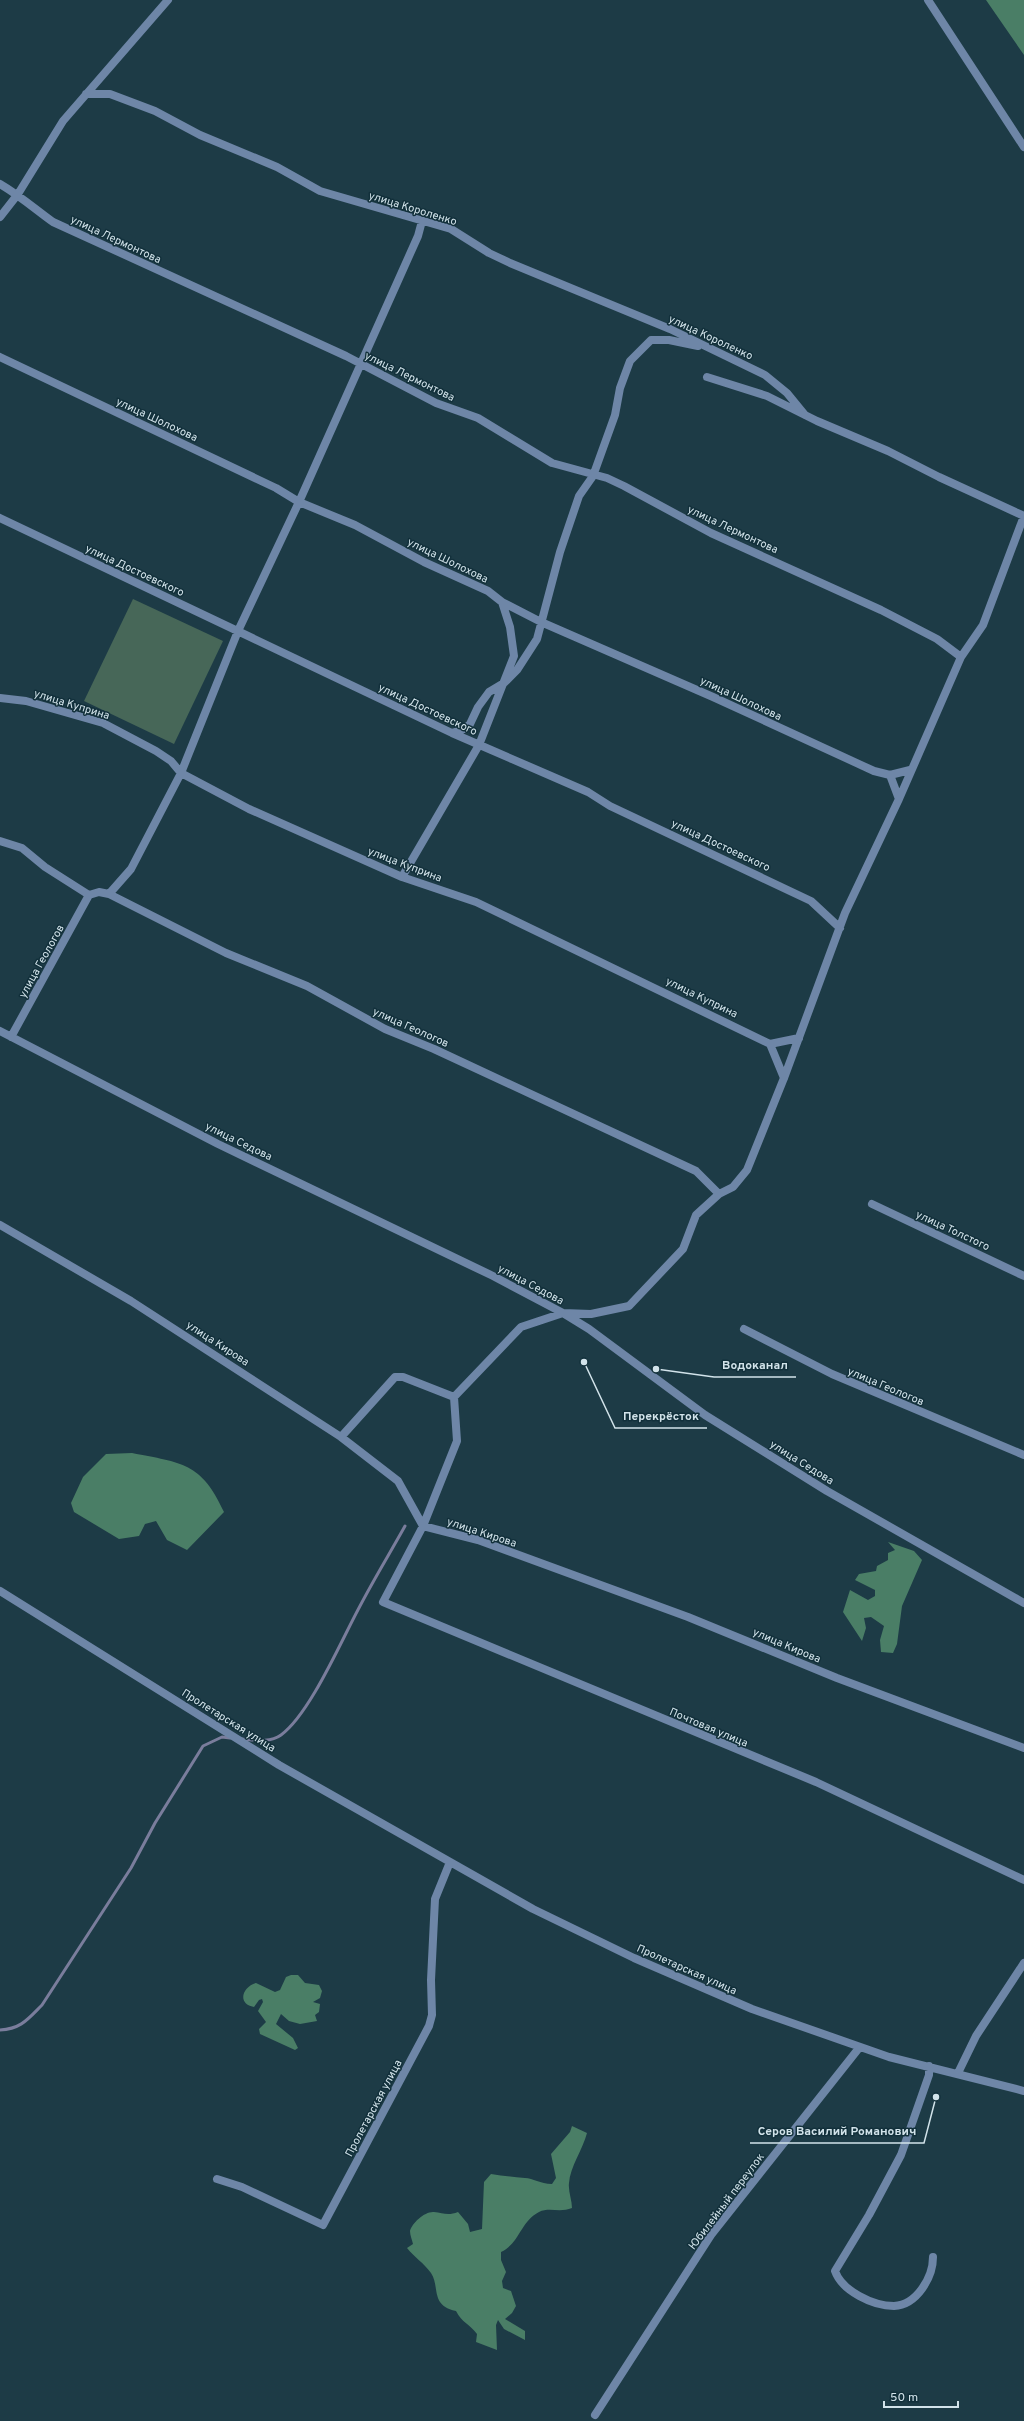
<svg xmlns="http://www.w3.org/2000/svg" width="1024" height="2421" viewBox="0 0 1024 2421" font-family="Overpass,sans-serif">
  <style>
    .green { fill: #476758 }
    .forest { fill: #4a7e66 }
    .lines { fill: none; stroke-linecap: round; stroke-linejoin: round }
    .stream { stroke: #7a7d9c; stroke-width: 3 }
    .minor { stroke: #6e86a7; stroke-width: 8 }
    .labels { text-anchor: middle; stroke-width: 3; stroke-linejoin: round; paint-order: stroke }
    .street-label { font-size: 11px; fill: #d2e3ea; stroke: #12303b }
    .leader { fill: none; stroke: #d2e3ea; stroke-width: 1.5 }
    .callout-dot { fill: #d2e3ea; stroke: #12303b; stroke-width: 1.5 }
    .callout-label { font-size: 12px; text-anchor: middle; font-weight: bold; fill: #d2e3ea; stroke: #12303b; stroke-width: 3; stroke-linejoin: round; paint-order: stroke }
  </style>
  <rect width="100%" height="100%" fill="#1d3b46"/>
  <path class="green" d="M 133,599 L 223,641 L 174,744 L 84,701 Z"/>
  <path class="forest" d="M 986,0 L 1024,0 L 1024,55 Z
    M 132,1453 C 182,1463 201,1462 224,1512 L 187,1550 L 167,1540 L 156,1521 L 145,1524 L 139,1536 L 119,1539 L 74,1512 L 71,1503 L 83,1477 L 106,1454 Z
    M 888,1542 L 914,1551 L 922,1560 L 902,1606 L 897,1644 L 893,1653 L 881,1652 L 880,1640 L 884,1626 L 871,1617 L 864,1618 L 866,1628 L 862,1641 L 843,1612 L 850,1590 L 868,1600 L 875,1596 L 875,1590 L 855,1580 L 859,1574 L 876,1571 L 877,1566 L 888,1560 L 888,1553 L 895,1550 Z
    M 291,1975 L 298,1975 L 305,1983 L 319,1985 L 322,1991 L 320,1998 L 313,2002 L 320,2004 L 319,2012 L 315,2015 L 317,2021 L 300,2024 L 289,2021 L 281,2014 L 276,2024 L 293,2038 L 298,2048 L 295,2050 L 260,2034 L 259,2029 L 266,2022 L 258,2011 L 263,2002 L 262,1999 L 259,2000 L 254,2007 C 237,2004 242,1987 256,1983 L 275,1992 L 280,1990 L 286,1977 Z
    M 572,2126 L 587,2133 C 583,2149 570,2167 569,2183 C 568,2191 572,2200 572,2208 C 560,2213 549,2207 539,2212 C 520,2222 520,2243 501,2252 L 501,2260 L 506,2272 L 502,2281 L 503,2288 L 511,2291 L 516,2306 L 512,2313 L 505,2319 L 525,2331 L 525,2340 L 504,2329 L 498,2320 L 496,2325 L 497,2350 L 476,2342 L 477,2334 C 470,2324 462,2323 456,2311 C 430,2306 440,2286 431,2273 C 424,2263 414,2257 407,2248 L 413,2244 C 412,2240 410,2235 410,2231 C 412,2223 425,2211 434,2212 C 443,2213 448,2216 458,2212 L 468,2224 L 470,2232 L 482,2229 L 484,2182 L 491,2174 C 503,2176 514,2177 525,2178 C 533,2178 540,2184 552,2184 L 556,2178 L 551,2154 L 570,2132 Z"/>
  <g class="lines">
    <path class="stream" d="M 242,1739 C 254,1740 270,1743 281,1735 C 310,1714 342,1639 360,1606 C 374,1579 390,1553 405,1526
      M 0,2030 C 21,2029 28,2019 42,2005 L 131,1868 L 155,1823 L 203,1746 L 222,1737 L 230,1738"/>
    <path class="minor" d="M 928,0 L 1024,147
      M 86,94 L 110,94 L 155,111 L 200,135 L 277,167 L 320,191 L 451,229 L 489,253 L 510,263 L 670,329 L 765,375 L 787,393 L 805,415
      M 0,184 C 19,195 35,209 53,222 L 346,356 L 436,403 L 478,418 L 552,463 L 607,478 L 624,486 L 711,533 L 881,610 L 937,639 L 961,657
      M 0,217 L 18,194 L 63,121 L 168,0
      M 0,357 L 276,488 L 299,502 L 355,525 L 424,562 L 488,591 L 502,602 L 541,622 L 713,697 L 874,771 L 890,775
      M 707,377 L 767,396 L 817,421 L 888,451 L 939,477 L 1024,516
      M 0,518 L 452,733 L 588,792 L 610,806 L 811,901 L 840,928
      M 0,698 L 26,701 L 103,723 L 156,751 L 171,761 L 181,773 L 249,809 L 402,877 L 476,902 L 770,1044 L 784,1078
      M 452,733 L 464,729 L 470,724 L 478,707 L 489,692 L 504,683 L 517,670 L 537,639 L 560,552 L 579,496 L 593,476 L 615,415 L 620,388 L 630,361 L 651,340 L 669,340 L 698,346
      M 899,799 L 961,657 L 983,625 L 1024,516
      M 0,841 L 22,848 L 45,867 L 89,895
      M 402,877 L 479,745 L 514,656 L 510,627 L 502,602
      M 109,894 L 131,869 L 181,773 L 238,631 L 299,502 L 418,236 L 422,221
      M 0,1031 L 218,1144 L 493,1276 L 563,1313 L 589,1329 L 705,1415 L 827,1491 L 1024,1603
      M 11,1037 L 89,895 L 99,892 L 109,894 L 226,953 L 307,986 L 385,1029 L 434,1049 L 696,1171 L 719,1194
      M 770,1044 L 799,1038
      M 872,1204 L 1024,1276
      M 0,1225 L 131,1301 L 341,1437 L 398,1481 L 423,1526 L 478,1540 L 688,1617 L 837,1678 L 1024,1748
      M 744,1329 L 832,1374 L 1024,1455
      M 454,1397 L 457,1441 L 423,1526 L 383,1602 L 816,1782 L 1024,1880
      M 341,1437 L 395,1377 L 403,1377 L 454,1397 L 521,1327 L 563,1313 L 591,1314 L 629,1306 L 683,1249 L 696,1215 L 719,1194 L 733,1187 L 747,1170 L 784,1078 L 845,913 L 899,799 L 890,775 L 910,770
      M 0,1591 L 279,1765 L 533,1909 L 634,1958 L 752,2009 L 889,2057 L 1024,2091
      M 929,2066 L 929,2075 L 901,2155 L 869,2215 L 835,2271 C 842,2291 873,2306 894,2306 C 917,2305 933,2277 933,2257
      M 958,2073 L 976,2036 L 1024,1963
      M 217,2179 L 242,2187 L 323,2225 L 429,2026 L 432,2015 L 431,1980 L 435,1899 L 450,1862
      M 595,2415 L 711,2235 L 859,2048"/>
  </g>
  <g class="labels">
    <g class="street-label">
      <text transform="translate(413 208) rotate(17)" y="4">улица Короленко</text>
      <text transform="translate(116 239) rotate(25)" y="4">улица Лермонтова</text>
      <text transform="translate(711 337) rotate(25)" y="4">улица Короленко</text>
      <text transform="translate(410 376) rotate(26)" y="4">улица Лермонтова</text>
      <text transform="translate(157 419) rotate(25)" y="4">улица Шолохова</text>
      <text transform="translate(733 529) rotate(25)" y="4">улица Лермонтова</text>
      <text transform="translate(448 560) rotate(26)" y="4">улица Шолохова</text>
      <text transform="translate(135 570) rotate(25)" y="4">улица Достоевского</text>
      <text transform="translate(741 698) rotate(25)" y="4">улица Шолохова</text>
      <text transform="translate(72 704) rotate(17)" y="4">улица Куприна</text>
      <text transform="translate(428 709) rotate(25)" y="4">улица Достоевского</text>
      <text transform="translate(721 845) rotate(25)" y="4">улица Достоевского</text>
      <text transform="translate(405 864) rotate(21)" y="4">улица Куприна</text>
      <text transform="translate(41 961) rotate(-61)" y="4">улица Геологов</text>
      <text transform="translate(702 997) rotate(26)" y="4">улица Куприна</text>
      <text transform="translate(411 1027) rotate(24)" y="4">улица Геологов</text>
      <text transform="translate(239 1141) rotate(26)" y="4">улица Седова</text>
      <text transform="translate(953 1230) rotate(25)" y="4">улица Толстого</text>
      <text transform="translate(531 1284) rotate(28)" y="4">улица Седова</text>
      <text transform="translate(218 1343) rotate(33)" y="4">улица Кирова</text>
      <text transform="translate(886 1386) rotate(23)" y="4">улица Геологов</text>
      <text transform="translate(802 1462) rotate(32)" y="4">улица Седова</text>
      <text transform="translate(482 1532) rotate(18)" y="4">улица Кирова</text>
      <text transform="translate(787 1645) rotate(23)" y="4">улица Кирова</text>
      <text transform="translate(229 1720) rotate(32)" y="4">Пролетарская улица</text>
      <text transform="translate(709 1727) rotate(23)" y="4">Почтовая улица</text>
      <text transform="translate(687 1969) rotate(24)" y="4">Пролетарская улица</text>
      <text transform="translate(373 2108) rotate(-62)" y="4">Пролетарская улица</text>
      <text transform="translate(726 2201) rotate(-53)" y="4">Юбилейный переулок</text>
    </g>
  </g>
  <path class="leader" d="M656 1369L714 1377H796M584 1362L615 1428H707M936 2097L924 2143H750"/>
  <g class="callout-dot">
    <circle cx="656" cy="1369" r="4"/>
    <circle cx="584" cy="1362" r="4"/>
    <circle cx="936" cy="2097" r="4"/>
  </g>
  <g class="callout-label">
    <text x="755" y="1369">Водоканал</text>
    <text x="661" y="1420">Перекрёсток</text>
    <text x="837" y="2135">Серов Василий Романович</text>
  </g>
  <path d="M884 2401v6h74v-6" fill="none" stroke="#d2e3ea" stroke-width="2"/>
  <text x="890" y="2401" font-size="12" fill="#d2e3ea" stroke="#12303b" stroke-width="3" paint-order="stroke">50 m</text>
</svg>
